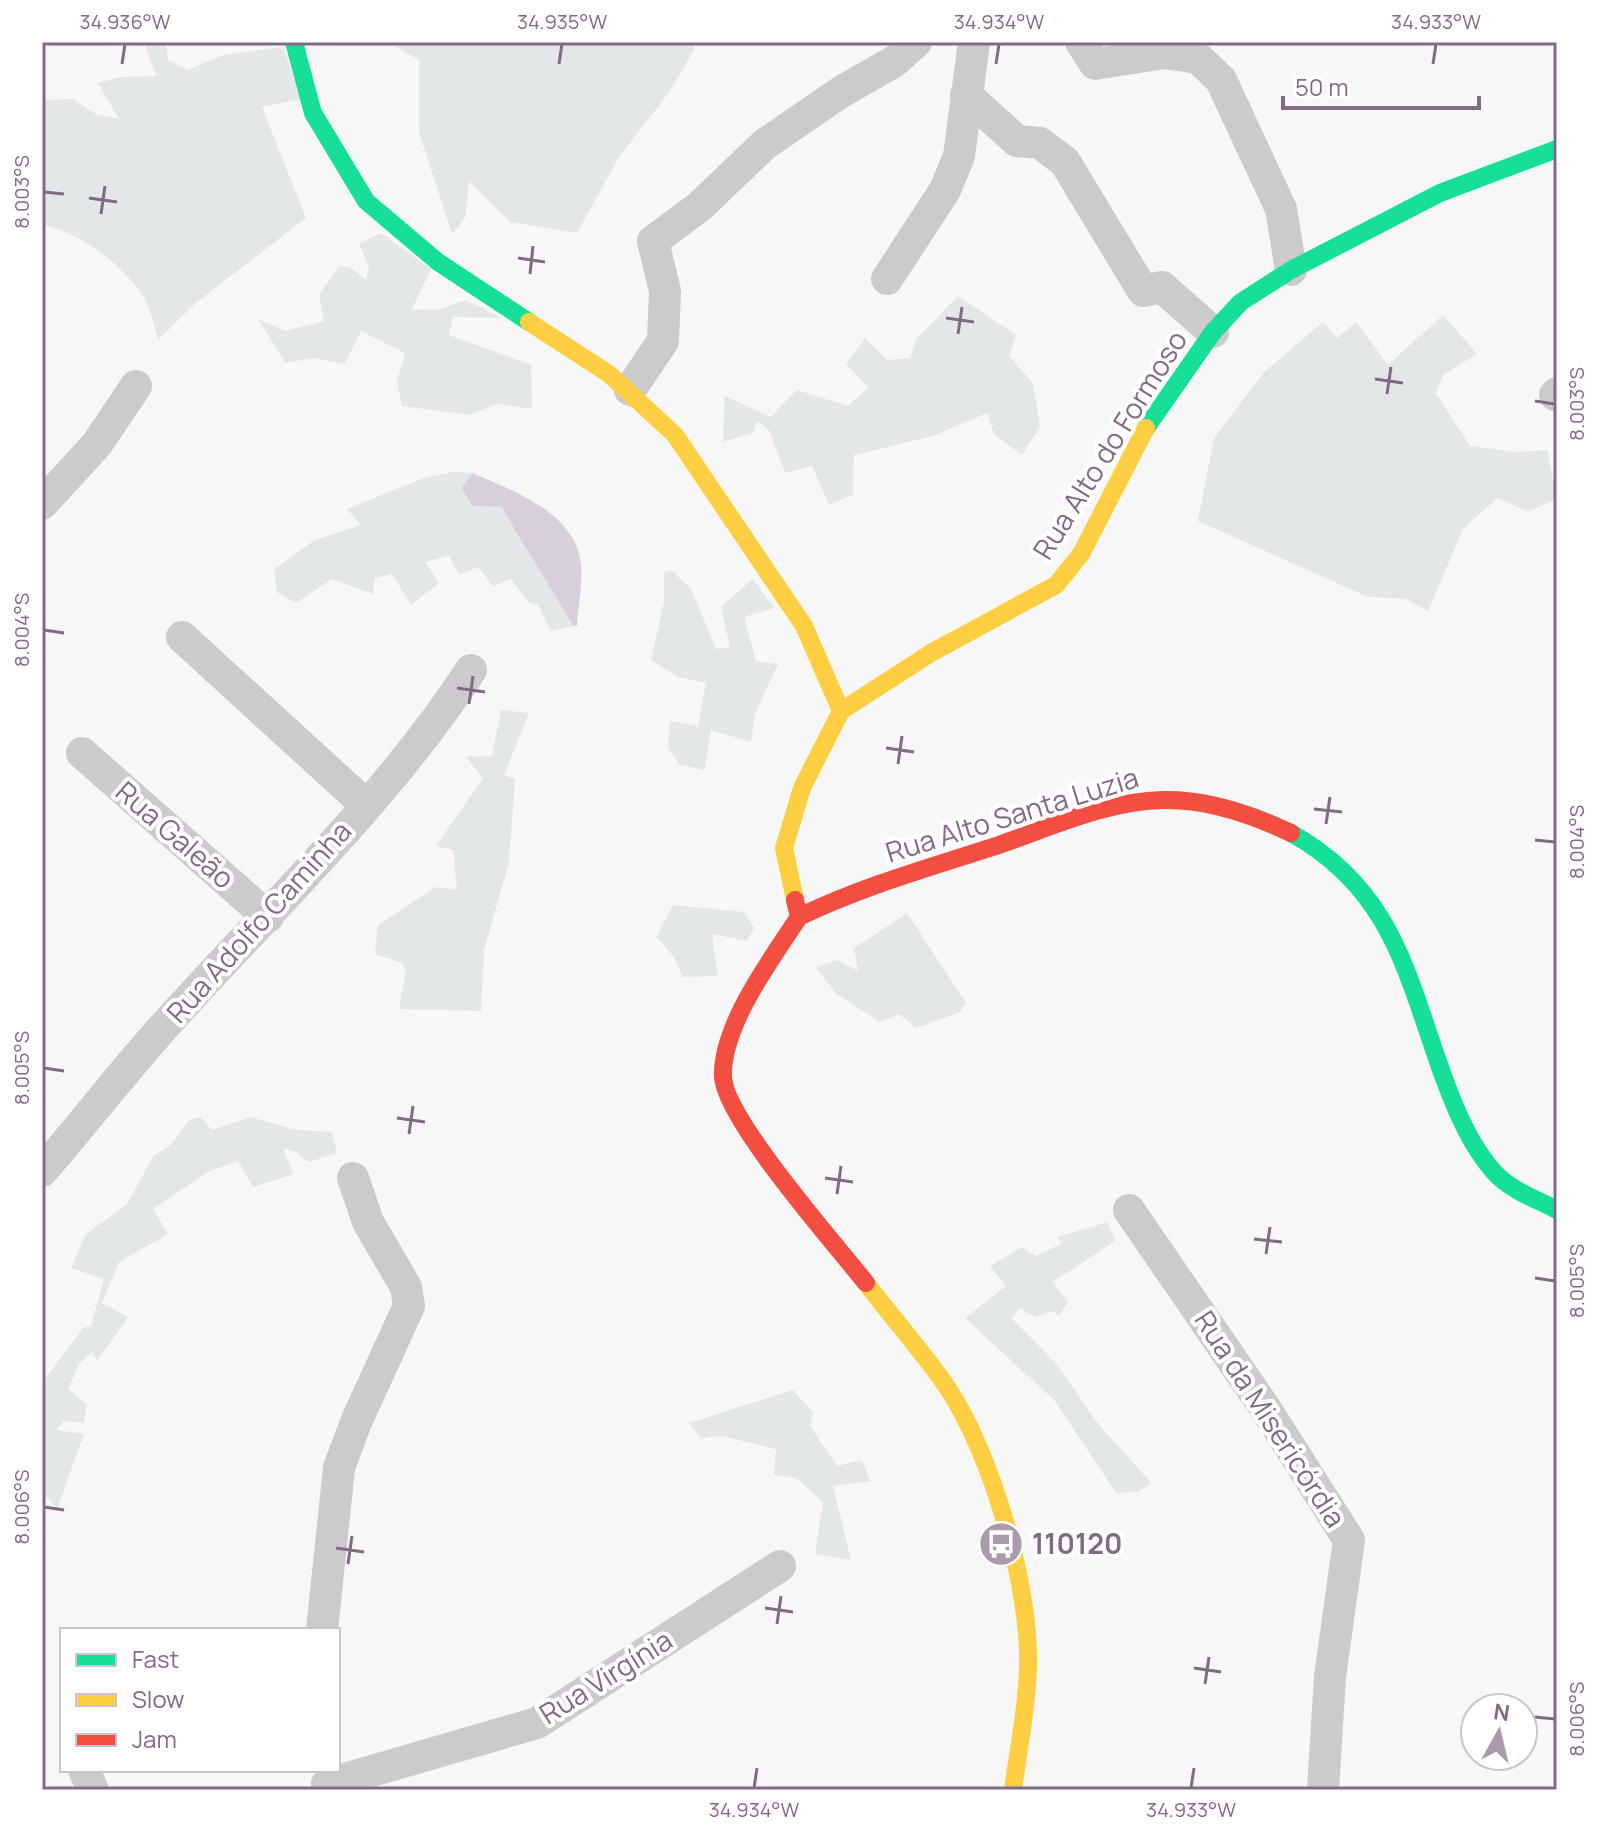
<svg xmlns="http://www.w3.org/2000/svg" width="1599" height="1832" viewBox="0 0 1599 1832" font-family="Manrope,sans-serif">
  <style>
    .green { fill: #e3e7e8 }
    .water { fill: #d7d0da }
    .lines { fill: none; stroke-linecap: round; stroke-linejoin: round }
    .street { stroke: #cccacc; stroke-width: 32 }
    .fast { stroke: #16e098; stroke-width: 18 }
    .slow { stroke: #ffcf43; stroke-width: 18 }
    .jam { stroke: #f24e42; stroke-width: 18 }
    .ticks { fill: none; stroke: #816a84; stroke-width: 3 }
    .labels { text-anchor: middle; stroke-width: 8; stroke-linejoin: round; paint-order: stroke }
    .street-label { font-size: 28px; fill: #816a84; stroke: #fff }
    .poi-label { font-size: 28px; font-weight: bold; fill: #816a84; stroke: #fff; text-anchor: start }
    .neatline { fill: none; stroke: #816a84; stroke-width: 3 }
    .ticks-label { font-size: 20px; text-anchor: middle; fill: #816a84 }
  </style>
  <rect width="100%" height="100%" fill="#f7f7f7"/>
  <path class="green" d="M 151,42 L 166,42 L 168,60 L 188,70 L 223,55 L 283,47 L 302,99 L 262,107 L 306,218 L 197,302 L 158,340 C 154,327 151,309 144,297 C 121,262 82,235 42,224 L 42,100 L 73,99 L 96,114 L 119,119 L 98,83 L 122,77 L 156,76 L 145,45 Z
    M 388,42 L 692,42 L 695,48 L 670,91 L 619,157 L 577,233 L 510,222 L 469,181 L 465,218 L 452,234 L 419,132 L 419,60 Z
    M 381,233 L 431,269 L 412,309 L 437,310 L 466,300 L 502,318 L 453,317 L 449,335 L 531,365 L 532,409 L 497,404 L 470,415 L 402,406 L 397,382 L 405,353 L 361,331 L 345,364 L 313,358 L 286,363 L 258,319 L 286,331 L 324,321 L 319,295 L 339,266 L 350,267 L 366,280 L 369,266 L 359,244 Z
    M 958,296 L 1016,335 L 1009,356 L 1033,383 L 1040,427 L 1022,455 L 994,434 L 987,413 L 933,436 L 854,455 L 853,495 L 829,505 L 812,466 L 785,473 L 769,430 L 757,421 L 753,433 L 723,442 L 725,396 L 771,417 L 797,390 L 848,406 L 868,387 L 846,364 L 865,338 L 887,360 L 910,358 L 917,338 Z
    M 1443,315 L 1477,354 L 1443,375 L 1436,393 L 1470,446 L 1516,452 L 1547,450 L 1557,499 L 1528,512 L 1498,498 L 1463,529 L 1428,611 L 1406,599 L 1368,597 L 1198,521 L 1214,438 L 1264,372 L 1323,322 L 1337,338 L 1356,322 L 1388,365 Z
    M 453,472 L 473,473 L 461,488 L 471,506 L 502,507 C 524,548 550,585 573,626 L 551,631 L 538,605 L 528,602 L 511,579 L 493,586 L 478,567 L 459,575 L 449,556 L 425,562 L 439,583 L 411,605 L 392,574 L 375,578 L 373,594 L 332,579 L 296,603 L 277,592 L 274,569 L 315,540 L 361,525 L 347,509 L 424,478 Z
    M 671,570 L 691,589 L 716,649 L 730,647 L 721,607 L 753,579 L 774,608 L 744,617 L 756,661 L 778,664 L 755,714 L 751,742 L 711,730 L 705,770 L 680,765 L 668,748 L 670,721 L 698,726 L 706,683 L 678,677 L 651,660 L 664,602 L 664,572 Z
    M 501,710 L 529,713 L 504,775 L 515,779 L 509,862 L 484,950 L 481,1011 L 399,1009 L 406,972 L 402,963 L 375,954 L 378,925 L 436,887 L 457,890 L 453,850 L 436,846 L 483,778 L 466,757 L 492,756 Z
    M 673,905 L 744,912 L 754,928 L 747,941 L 712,934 L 718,976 L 683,977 L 674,957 L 656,937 Z
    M 907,913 L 966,1003 L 960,1012 L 916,1028 L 899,1014 L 880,1022 L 837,994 L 817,970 L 817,966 L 838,960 L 858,971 L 854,948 Z
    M 201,1117 L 212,1130 L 251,1117 L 291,1129 L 332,1132 L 337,1153 L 309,1162 L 296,1152 L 283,1148 L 293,1174 L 253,1187 L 238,1161 L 208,1172 L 153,1209 L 168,1234 L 119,1262 L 102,1303 L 128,1317 L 97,1361 L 92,1352 L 79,1364 L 68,1389 L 87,1404 L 84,1423 L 63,1421 L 57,1430 L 84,1434 L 57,1509 L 42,1491 L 42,1383 L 83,1328 L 91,1326 L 104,1279 L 71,1268 L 86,1234 L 127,1204 L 154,1155 L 170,1146 L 189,1120 Z
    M 1108,1222 L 1115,1241 L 1053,1282 L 1068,1302 L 1059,1316 L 1052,1311 L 1035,1317 L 1020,1308 L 1012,1319 L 1059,1367 L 1095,1420 L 1151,1483 L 1138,1492 L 1116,1493 L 1054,1400 L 965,1318 L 1006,1286 L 990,1266 L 1022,1247 L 1036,1256 L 1061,1244 L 1057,1237 Z
    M 793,1390 L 813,1412 L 810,1426 L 837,1466 L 862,1460 L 870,1481 L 833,1486 L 851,1560 L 815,1554 L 823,1502 L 796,1478 L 774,1475 L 776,1449 L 722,1436 L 701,1438 L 689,1423 Z"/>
  <path class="water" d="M 473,473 C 515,492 575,512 581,564 C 583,584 578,606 577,626 L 573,626 C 550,585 524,548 502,507 L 472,506 L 461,488 Z"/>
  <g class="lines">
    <path class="street" d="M 1081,42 L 1095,64 L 1164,53 L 1198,58 L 1221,80 L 1281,209 L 1291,270
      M 966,95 L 1017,141 L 1040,143 L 1065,162 L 1143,291 L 1162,287 L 1213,332
      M 887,279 L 945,190 L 959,156 L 974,42
      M 630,390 L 663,341 L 665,291 L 653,241 L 699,207 L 765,144 L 841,92 L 895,61 L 916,42
      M 1555,395 L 1557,393
      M 42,504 L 97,444 L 136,386
      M 182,637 L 366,805
      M 82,753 L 268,917
      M 42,1171 C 82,1125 119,1077 159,1032 C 265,913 384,803 471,670
      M 1129,1210 L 1267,1411 L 1349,1540 L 1330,1677 L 1323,1790
      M 322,1630 L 339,1468 L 356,1422 L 409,1306 L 406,1287 L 368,1222 L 353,1178
      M 84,1770 L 93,1790
      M 327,1784 L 537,1723 L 780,1566"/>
    <path class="fast" d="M 294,42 L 313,113 L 366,201 L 438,262 L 529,322
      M 1146,428 L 1213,332 L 1241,302 L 1291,270 L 1440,193 L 1557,149
      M 1291,833 C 1395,891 1407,978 1445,1081 C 1457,1113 1471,1146 1494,1172 C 1510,1190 1536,1199 1557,1210"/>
    <path class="slow" d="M 529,322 L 609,374 L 675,435 L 804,626 L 841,711
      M 795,900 L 784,848 L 802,788 L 841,711 L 931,653 L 1056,585 L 1081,554 L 1146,428
      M 866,1283 C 892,1317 920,1349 945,1384 C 991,1451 1031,1587 1028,1669 C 1027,1709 1018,1750 1013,1790"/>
    <path class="jam" d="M 795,900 L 799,917 C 772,958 721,1026 723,1077 C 725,1119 835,1244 866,1283
      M 799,917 C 863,886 931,867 999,845 C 1051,827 1107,801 1163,800 C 1207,799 1251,814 1291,833"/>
  </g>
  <path class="ticks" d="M 122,64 L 125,44M 559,64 L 562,44M 996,64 L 999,44M 1433,64 L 1436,44M 44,192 L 64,194M 89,198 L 117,202M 101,214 L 105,186M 518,258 L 545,262M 530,274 L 533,246M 946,318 L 974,322M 958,334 L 962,307M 1375,379 L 1403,383M 1387,394 L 1391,367M 1535,401 L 1555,404M 44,630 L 64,633M 457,688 L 485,692M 469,704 L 473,676M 886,748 L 914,752M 898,764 L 902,736M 1314,809 L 1342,812M 1326,824 L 1330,797M 1535,840 L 1555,842M 44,1068 L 64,1071M 397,1118 L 425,1122M 409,1134 L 413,1106M 825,1178 L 853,1182M 837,1194 L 841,1166M 1254,1239 L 1282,1242M 1266,1254 L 1270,1227M 1535,1278 L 1555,1281M 44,1507 L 64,1510M 336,1548 L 364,1552M 348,1564 L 352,1536M 765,1608 L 793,1612M 777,1624 L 781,1596M 1194,1668 L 1221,1672M 1205,1684 L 1209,1657M 1535,1717 L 1555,1719M 754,1788 L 757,1768M 1191,1788 L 1194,1768"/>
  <defs>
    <g id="bus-disc" transform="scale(2.3)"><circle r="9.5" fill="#aa9bac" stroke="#fff"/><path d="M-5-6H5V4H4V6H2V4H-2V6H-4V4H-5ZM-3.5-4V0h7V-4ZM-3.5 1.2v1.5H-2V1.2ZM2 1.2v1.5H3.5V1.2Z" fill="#fff"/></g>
  </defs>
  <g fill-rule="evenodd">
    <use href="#bus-disc" x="1001" y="1544"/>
  </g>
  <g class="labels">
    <g class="street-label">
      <text transform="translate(1110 445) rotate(-58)" y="10">Rua Alto do Formoso</text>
      <text transform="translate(1012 815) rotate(-17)" y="10">Rua Alto Santa Luzia</text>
      <text transform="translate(175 835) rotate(41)" y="10">Rua Galeão</text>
      <text transform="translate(259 922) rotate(-48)" y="10">Rua Adolfo Caminha</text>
      <text transform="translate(1270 1419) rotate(57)" y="10">Rua da Misericórdia</text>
      <text transform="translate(606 1677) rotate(-32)" y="10">Rua Virgínia</text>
    </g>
    <g class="poi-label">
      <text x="1032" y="1554">110120</text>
    </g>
  </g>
  <rect width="1599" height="1832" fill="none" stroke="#ffffff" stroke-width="88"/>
  <rect x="60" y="1628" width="280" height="144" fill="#ffffff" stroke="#cdc3ce" stroke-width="2"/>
  <rect x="76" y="1654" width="40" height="12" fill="#16e098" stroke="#cdc3ce" stroke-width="2"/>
  <text x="132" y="1668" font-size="24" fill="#816a84">Fast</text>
  <rect x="76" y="1694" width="40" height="12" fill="#ffcf43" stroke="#cdc3ce" stroke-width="2"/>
  <text x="132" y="1708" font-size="24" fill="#816a84">Slow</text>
  <rect x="76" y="1734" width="40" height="12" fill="#f24e42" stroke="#cdc3ce" stroke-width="2"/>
  <text x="132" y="1748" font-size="24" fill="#816a84">Jam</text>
  <g transform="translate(1499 1732) rotate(8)"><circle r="38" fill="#ffffff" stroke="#cdc3ce" stroke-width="2"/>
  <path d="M0-6L14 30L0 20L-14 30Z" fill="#aa9bac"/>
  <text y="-12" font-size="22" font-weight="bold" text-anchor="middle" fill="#816a84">N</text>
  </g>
  <path d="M1283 96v12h196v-12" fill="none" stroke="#816a84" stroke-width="4"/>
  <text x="1295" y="96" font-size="24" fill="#816a84" stroke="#ffffff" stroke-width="6" paint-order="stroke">50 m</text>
  <rect x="44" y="44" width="1511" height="1744" class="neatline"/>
  <g class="ticks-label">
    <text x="125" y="29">34.936°W</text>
    <text x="562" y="29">34.935°W</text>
    <text x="999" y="29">34.934°W</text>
    <text x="1436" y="29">34.933°W</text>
    <text transform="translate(22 192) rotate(-90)" y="7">8.003°S</text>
    <text transform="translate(1577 404) rotate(-90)" y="7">8.003°S</text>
    <text transform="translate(22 630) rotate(-90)" y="7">8.004°S</text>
    <text transform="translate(1577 842) rotate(-90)" y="7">8.004°S</text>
    <text transform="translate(22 1068) rotate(-90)" y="7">8.005°S</text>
    <text transform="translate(1577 1281) rotate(-90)" y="7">8.005°S</text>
    <text transform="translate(22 1507) rotate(-90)" y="7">8.006°S</text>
    <text transform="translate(1577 1719) rotate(-90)" y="7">8.006°S</text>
    <text x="754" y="1817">34.934°W</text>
    <text x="1191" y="1817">34.933°W</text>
  </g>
</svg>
